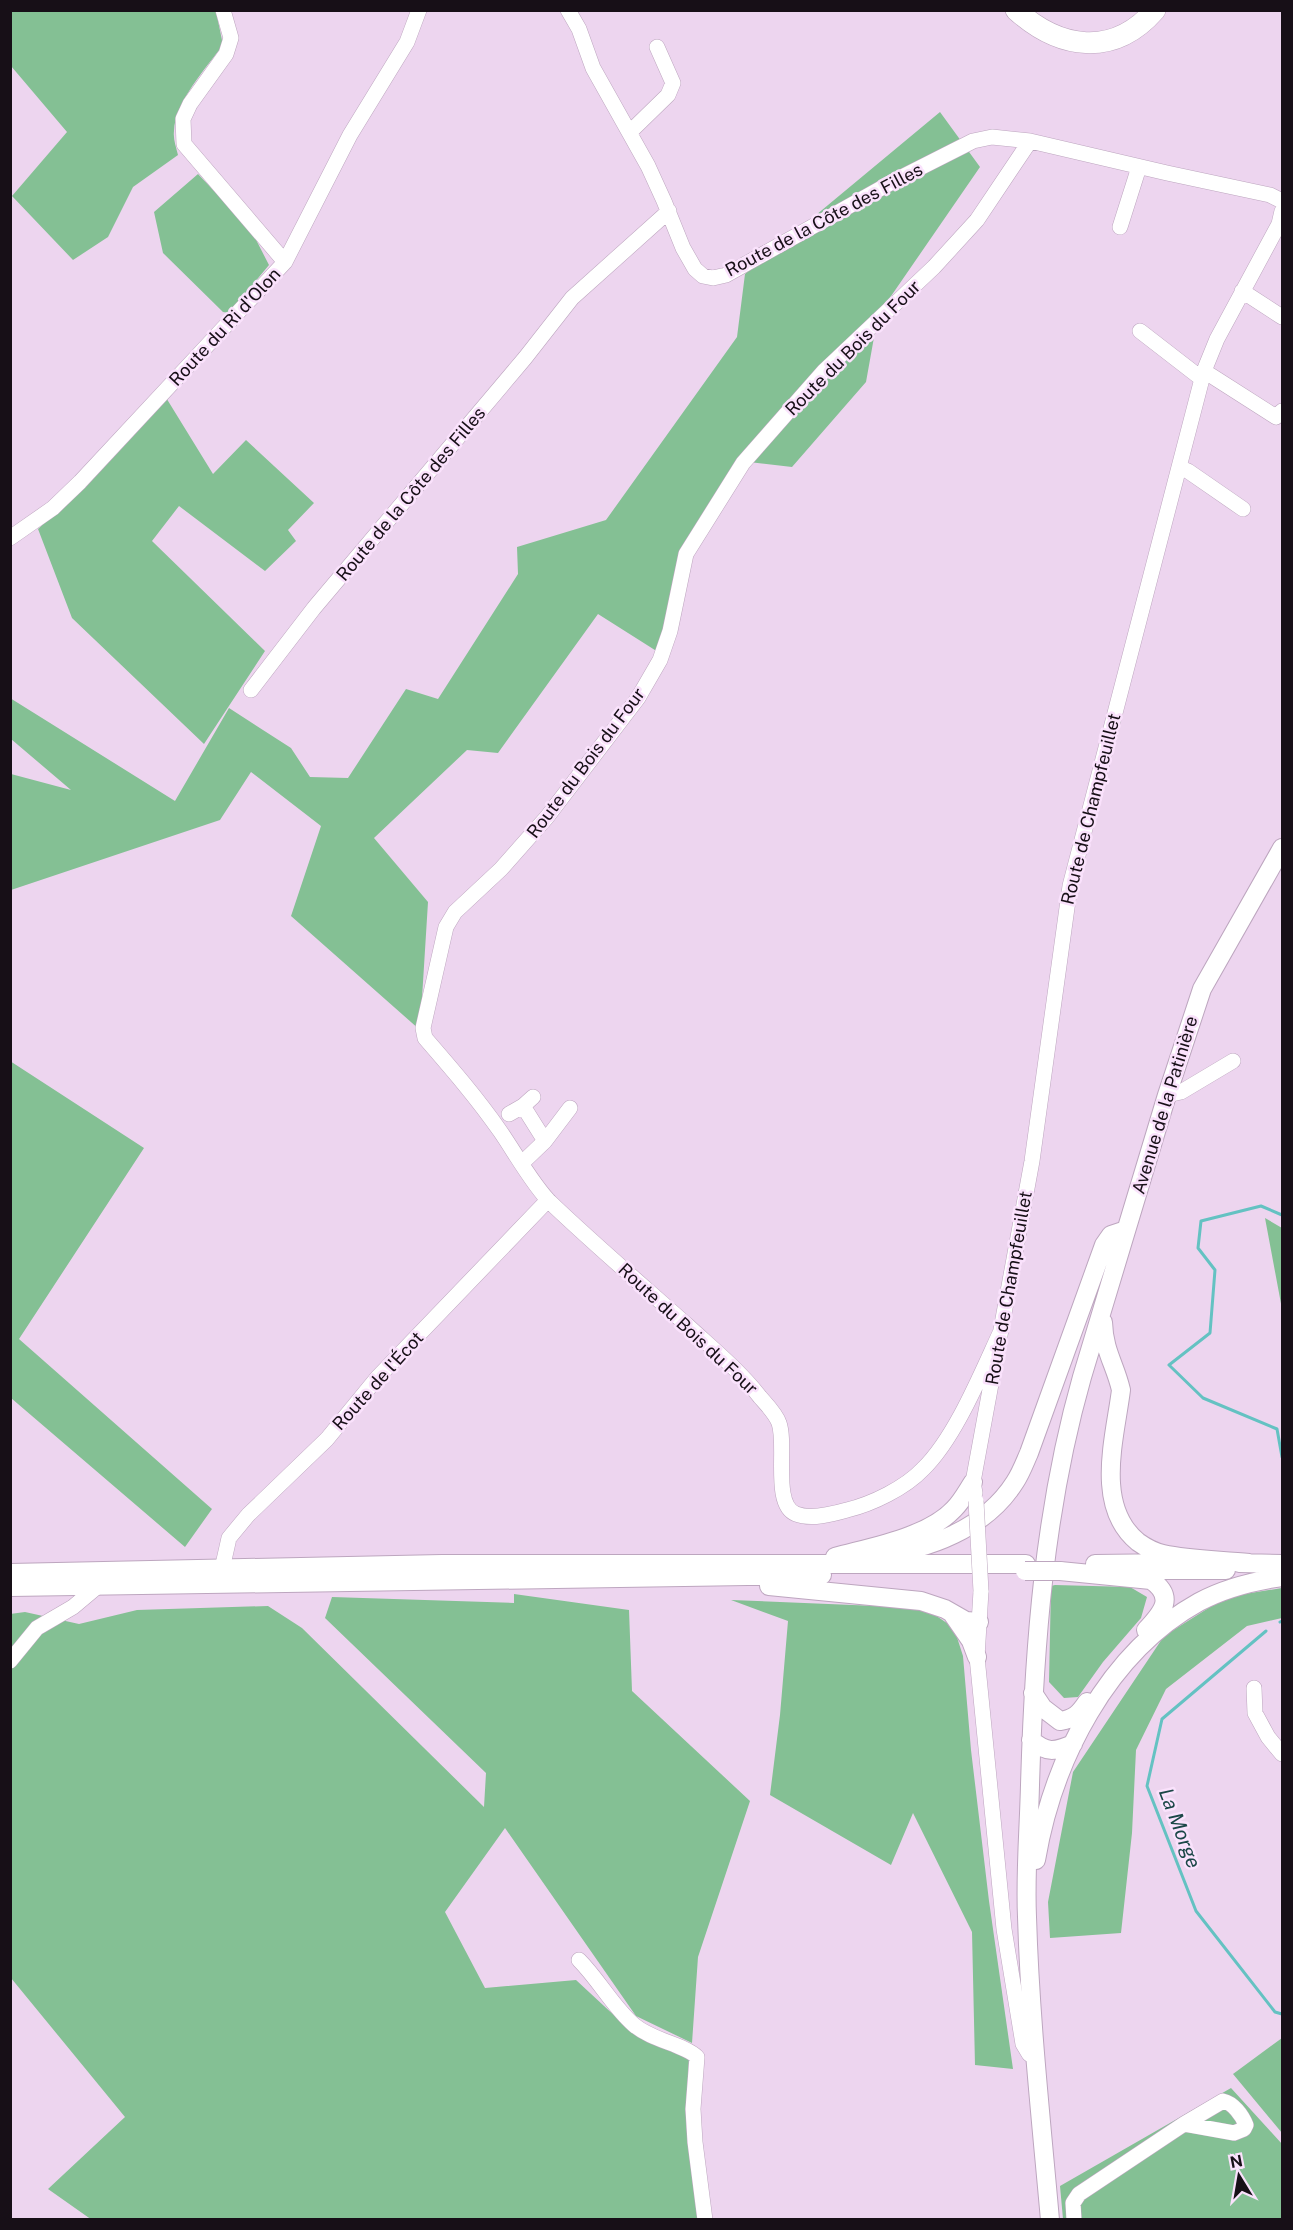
<svg xmlns="http://www.w3.org/2000/svg" width="1293" height="2230" viewBox="0 0 1293 2230" font-family="'Public Sans',sans-serif">
  <style>
    .green { fill: #84c094 }
    .lines { fill: none; stroke-linecap: round; stroke-linejoin: round }
    .stream { stroke: #64c2c2; stroke-width: 3 }
    .minor-casing { stroke: #bda6bf; stroke-width: 16 }
    .major-casing { stroke: #bda6bf; stroke-width: 20 }
    .highway-casing { stroke: #bda6bf; stroke-width: 22 }
    .minor { stroke: #fff; stroke-width: 15 }
    .major { stroke: #fff; stroke-width: 18 }
    .highway { stroke: #fff; stroke-width: 21 }
    .minor-bridge-casing { stroke: #bda6bf; stroke-width: 16; stroke-linecap: butt }
    .major-bridge-casing { stroke: #bda6bf; stroke-width: 20; stroke-linecap: butt }
    .minor-bridge { stroke: #fff; stroke-width: 15 }
    .major-bridge { stroke: #fff; stroke-width: 18 }
    .labels { text-anchor: middle; stroke-width: 5; stroke-linejoin: round; paint-order: stroke }
    .street-label { font-size: 18px; fill: #170f17; stroke: #fae2fc }
    .water-label { font-size: 20px; font-style: italic; fill: #1b4747; stroke: #fae2fc }
  </style>
  <rect width="100%" height="100%" fill="#edd5ef"/>
  <path class="green" d="M 10,11 L 216,11 L 223,45 C 206,68 175,102 174,131 C 173,139 176,147 178,155 L 133,187 L 108,237 L 73,260 L 12,196 L 67,132 L 11,66 Z
    M 940,112 L 980,167 L 878,315 L 866,382 L 792,467 L 740,461 L 691,554 L 658,652 L 598,614 L 498,753 L 467,750 L 374,838 L 428,902 L 420,1030 L 291,916 L 321,826 L 251,772 L 220,820 L 11,890 L 11,774 L 71,790 L 11,739 L 10,698 L 175,801 L 229,708 L 291,748 L 310,777 L 348,778 L 406,689 L 438,699 L 518,574 L 517,547 L 606,520 L 737,337 L 745,274 Z
    M 198,174 L 251,230 L 269,265 L 229,313 L 223,312 L 163,253 L 154,212 Z
    M 165,396 L 213,474 L 246,440 L 314,503 L 288,530 L 296,541 L 265,571 L 179,506 L 152,541 L 265,651 L 204,744 L 72,618 L 38,529 L 90,481 Z
    M 10,1061 L 144,1148 L 19,1339 L 212,1509 L 185,1547 L 11,1398 Z
    M 1265,1218 L 1282,1228 L 1282,1309 Z
    M 1055,1585 L 1130,1587 L 1147,1597 L 1141,1618 L 1103,1662 L 1078,1697 L 1064,1698 L 1049,1682 L 1051,1586 Z
    M 1282,1588 L 1282,1618 L 1247,1626 L 1166,1689 L 1136,1750 L 1132,1833 L 1121,1933 L 1050,1938 L 1048,1902 L 1073,1772 L 1164,1636 L 1226,1597 Z
    M 514,1594 L 629,1610 L 632,1691 L 750,1801 L 698,1957 L 692,2043 L 636,2016 L 505,1828 L 445,1912 L 485,1988 L 576,1980 L 631,2031 L 689,2058 L 686,2122 L 699,2219 L 92,2220 L 48,2189 L 125,2117 L 11,1978 L 10,1614 L 25,1612 L 79,1624 L 137,1610 L 268,1606 L 302,1628 L 484,1807 L 486,1773 L 325,1618 L 332,1597 L 514,1603 Z
    M 731,1600 L 925,1608 L 954,1628 L 963,1656 L 971,1750 L 989,1901 L 1013,2069 L 975,2065 L 972,1932 L 913,1813 L 891,1865 L 770,1795 L 780,1715 L 788,1621 Z
    M 1282,2038 L 1282,2133 L 1233,2074 Z
    M 1231,2088 L 1282,2144 L 1282,2219 L 1063,2219 L 1060,2186 Z"/>
  <g class="lines">
    <path class="stream" d="M 1282,1215 L 1261,1206 L 1201,1221 L 1198,1248 L 1215,1270 L 1210,1333 L 1169,1365 L 1203,1398 L 1277,1429 L 1282,1457
      M 1280,1622 L 1282,1621
      M 1266,1631 L 1162,1719 L 1147,1786 L 1196,1911 L 1275,2012 L 1282,2014"/>
    <g class="minor-casing">
      <path id="minor" d="M 223,10 L 231,38 L 226,54 L 190,104 L 183,119 L 184,144 L 285,262
        M 568,10 L 579,29 L 593,68 L 648,166 L 664,201 L 683,248 L 695,269 L 703,276 L 713,278 L 726,275 L 894,181 L 973,141 L 992,137 L 1030,141 L 1167,173 L 1270,195 L 1282,201
        M 630,132 L 668,95 L 673,83 L 657,47
        M 1120,227 L 1139,167
        M 1242,291 L 1282,317
        M 1140,331 L 1202,379
        M 1204,371 L 1276,417 L 1282,411
        M 1179,467 L 1188,471 L 1243,509
        M 10,538 L 53,508 L 80,482 L 285,262 L 350,135 L 407,42 L 419,10
        M 251,690 L 314,608 L 525,358 L 572,298 L 669,211
        M 1167,1095 L 1181,1092 L 1233,1061
        M 509,1114 L 523,1106 L 533,1097
        M 545,1141 L 570,1108
        M 522,1163 L 545,1141 L 523,1106
        M 1000,1333 C 981,1374 955,1438 923,1469 C 905,1488 872,1504 847,1510 C 833,1514 811,1520 796,1514 C 772,1505 787,1445 779,1423 C 776,1414 767,1405 760,1397 C 740,1371 713,1349 688,1326 C 642,1285 595,1245 551,1203 C 534,1187 514,1151 500,1131 C 477,1098 451,1068 425,1038 L 423,1028 L 446,927 L 455,912 L 501,869 L 547,817 L 638,698 L 660,660 L 670,631 L 686,554 L 743,463 L 824,371 L 934,267 L 977,220 L 1030,141
        M 975,1493 L 973,1482 L 1032,1161 L 1070,886 L 1204,371 L 1217,339 L 1279,224 L 1282,211
        M 222,1569 L 229,1538 L 248,1515 L 327,1439 L 377,1378 L 548,1200
        M 981,1591 L 977,1657 L 1004,1929 L 1023,2044 L 1029,2054 L 1036,2054
        M 10,1661 L 37,1628 L 73,1607 L 98,1586
        M 1254,1688 L 1255,1713 L 1268,1737 L 1282,1754
        M 579,1960 C 599,1980 613,2007 634,2025 C 653,2041 683,2044 697,2057 L 693,2109 L 695,2142 L 705,2220
        M 1074,2220 L 1073,2203 L 1079,2194 L 1184,2124 L 1223,2101 C 1233,2103 1242,2115 1246,2125 L 1244,2129 L 1234,2133 L 1184,2124"/>
    </g>
    <g class="major-casing">
      <path id="major" d="M 1103,1322 C 1104,1352 1115,1364 1121,1390 C 1115,1438 1094,1506 1138,1542 C 1145,1547 1154,1552 1163,1554 C 1190,1560 1221,1560 1249,1563
        M 875,1555 C 928,1551 986,1528 1015,1482 C 1021,1473 1025,1462 1029,1453 L 1104,1245 L 1111,1235 L 1126,1230
        M 835,1557 C 871,1547 928,1537 954,1509 C 962,1501 967,1491 973,1482
        M 1239,1563 L 1282,1564
        M 1095,1564 L 1175,1563
        M 1161,1570 L 1226,1570
        M 1060,1571 L 1151,1580 C 1176,1597 1162,1613 1146,1630
        M 10,1573 L 442,1564 L 1026,1564
        M 769,1586 L 921,1601 L 945,1609 L 966,1621 L 979,1622
        M 10,1587 L 822,1575
        M 953,1615 L 971,1641 L 977,1657
        M 1033,1693 L 1043,1708 L 1060,1721 C 1074,1719 1079,1714 1087,1702
        M 1031,1740 C 1047,1753 1054,1752 1073,1744
        M 1036,1860 C 1053,1760 1107,1653 1199,1602 C 1225,1588 1254,1581 1282,1577
        M 1050,2220 C 1041,2119 1030,2018 1027,1917 C 1025,1873 1029,1829 1030,1785 C 1034,1648 1044,1510 1082,1377 L 1167,1095 L 1202,989 L 1282,848"/>
    </g>
    <g class="highway-casing">
      <path id="highway" d="M 1016,10 C 1059,49 1113,58 1155,10"/>
    </g>
    <use href="#minor" class="minor"/>
    <use href="#major" class="major"/>
    <use href="#highway" class="highway"/>
    <g class="minor-bridge-casing">
      <path id="minor-bridge" d="M 976,1501 L 981,1591"/>
    </g>
    <g class="major-bridge-casing">
      <path id="major-bridge" d="M 1025,1571 L 1060,1571"/>
    </g>
    <use href="#minor-bridge" class="minor-bridge"/>
    <use href="#major-bridge" class="major-bridge"/>
  </g>
  <g class="labels">
    <g class="street-label">
      <text transform="translate(824 220) rotate(-28)" y="6">Route de la Côte des Filles</text>
      <text transform="translate(225 327) rotate(-47)" y="6">Route du Ri d'Olon</text>
      <text transform="translate(853 348) rotate(-45)" y="6">Route du Bois du Four</text>
      <text transform="translate(411 494) rotate(-50)" y="6">Route de la Côte des Filles</text>
      <text transform="translate(586 763) rotate(-53)" y="6">Route du Bois du Four</text>
      <text transform="translate(1091 809) rotate(-76)" y="6">Route de Champfeuillet</text>
      <text transform="translate(1165 1105) rotate(-73)" y="6">Avenue de la Patinière</text>
      <text transform="translate(1009 1288) rotate(-80)" y="6">Route de Champfeuillet</text>
      <text transform="translate(688 1329) rotate(43)" y="6">Route du Bois du Four</text>
      <text transform="translate(378 1381) rotate(-48)" y="6">Route de l'Écot</text>
    </g>
    <g class="water-label">
      <text transform="translate(1180 1828) rotate(69)" y="7">La Morge</text>
    </g>
  </g>
  <rect width="1293" height="2230" fill="none" stroke="#170f17" stroke-width="24"/>
  <g transform="translate(1239 2176) rotate(349)" stroke="#fae2fc" stroke-width="4.5" paint-order="stroke">
  <path d="M0-4.5L10 22L0 15L-10 22Z" fill="#170f17"/>
  <text y="-9" font-size="16" font-weight="bold" text-anchor="middle" fill="#170f17">N</text>
  </g>
</svg>
